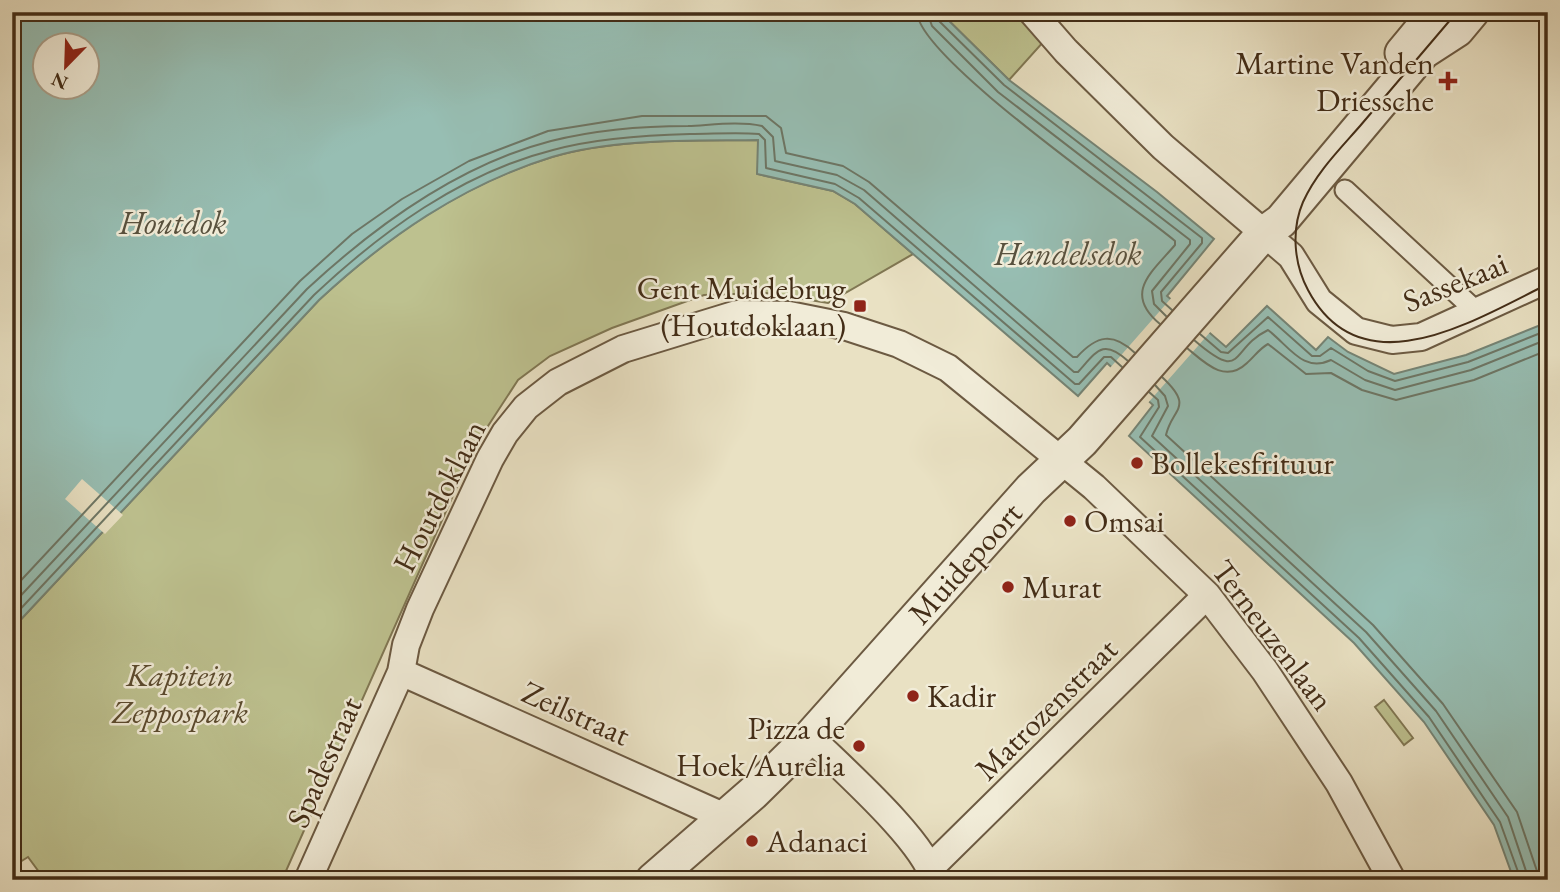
<svg xmlns="http://www.w3.org/2000/svg" width="1560" height="892" viewBox="0 0 1560 892" font-family="'EB Garamond',serif">
  <style>
    .green { fill: #bdc18f; stroke: #807753; stroke-width: 2 }
    .water { fill: #97beb3; stroke: #758475; stroke-width: 2; fill-rule: evenodd }
    .pier { fill: #e9e1c3 }
    .lines { fill: none; stroke-linecap: round; stroke-linejoin: round }
    .shore { stroke: #6d7665; stroke-width: 2 }
    .pedestrian-casing { stroke: #6c5a42; stroke-width: 23 }
    .minor-casing { stroke: #6c5a42; stroke-width: 30 }
    .tertiary-casing { stroke: #6c5a42; stroke-width: 37 }
    .pedestrian { stroke: #f1ecd8; stroke-width: 19 }
    .minor { stroke: #f1ecd8; stroke-width: 26 }
    .tertiary { stroke: #f1ecd8; stroke-width: 33 }
    .tram { stroke: #432d17; stroke-width: 2 }
    .poi-dot { fill: #8f2418; stroke: #f1ecd8; stroke-width: 2.5 }
    .labels { text-anchor: middle; stroke-width: 5; stroke-linejoin: round; paint-order: stroke }
    .poi-label { font-size: 32px; fill: #432d17; stroke: #f1ecd8; text-anchor: start }
    .street-label { font-size: 32px; fill: #432d17; stroke: #f1ecd8 }
    .park-label { font-size: 32px; font-style: italic; fill: #5b4b2f; stroke: #f1ecd8 }
    .water-label { font-size: 33px; font-style: italic; fill: #58513e; stroke: #f1ecd8 }
  </style>
  <rect width="100%" height="100%" fill="#e9e1c3"/>
  <filter id="stains"><feTurbulence type="fractalNoise" baseFrequency=".00286" numOctaves="4"/><feColorMatrix values="0 0 0 0 .2 0 0 0 0 .09 0 0 0 0 .02 0 0 0 .5 -.17"/></filter>
  <radialGradient id="worn" r=".72"><stop offset=".6" stop-color="#630" stop-opacity="0"/><stop offset="1" stop-color="#630" stop-opacity=".3"/></radialGradient>
  <path class="green" d="M 940,12 L 1020,12 L 1045,40 L 1009,80 Z
    M 758,140 L 758,174 L 833,191 L 855,204 L 913,254 L 828,303 L 766,293 L 704,295 L 612,328 L 550,356 L 518,380 L 475,446 L 282,880 L 45,880 L 28,857 L 12,867 L 12,629 L 319,300 C 387,237 462,184 552,157 C 617,138 692,141 758,140 Z
    M 1384,700 L 1413,738 L 1404,745 L 1375,707 Z"/>
  <path class="water" d="M 12,12 L 940,12 L 1009,80 L 1157,192 L 1214,239 L 1167,296 L 1226,347 L 1267,306 L 1316,350 L 1328,337 L 1348,352 L 1394,374 L 1466,355 L 1548,322 L 1548,880 L 1514,880 L 1494,825 L 1424,722 L 1354,643 L 1129,436 L 1153,405 L 1107,363 L 1078,396 L 855,204 L 833,191 L 757,174 L 758,140 C 693,141 615,138 552,157 C 462,185 387,237 319,300 L 12,629 ZM 46,46 L 88,46 L 88,88 L 46,88 Z"/>
  <path class="pier" d="M 1173,296 L 1212,330 L 1147,404 L 1109,369 Z
    M 82,479 L 123,515 L 105,534 L 65,499 Z"/>
  <g class="lines">
    <path class="shore" d="M 917,12 C 918,58 1131,204 1175,241 L 1175,245 C 1151,273 1123,293 1160,324
      M 927,12 L 932,26 L 998,92 L 1190,240 L 1190,244 L 1152,291 L 1154,304 L 1166,316
      M 936,12 L 938,20 L 1004,85 L 1202,238 L 1202,243 L 1161,292 L 1162,301 L 1172,310
      M 1200,334 L 1221,352 L 1228,353 L 1268,317 L 1312,356 L 1320,356 L 1331,348 L 1368,371 L 1395,381 L 1468,362 L 1548,330
      M 1194,340 C 1245,384 1229,349 1268,330 C 1290,347 1303,373 1331,360 L 1365,380 L 1395,390 L 1471,370 L 1548,339
      M 1187,348 C 1205,363 1225,384 1247,363 C 1254,357 1260,348 1268,344 L 1306,374 L 1331,373 L 1362,390 L 1396,400 L 1474,380 L 1548,350
      M 1162,377 C 1195,408 1172,408 1166,435 L 1373,625 L 1443,704 L 1517,812 L 1540,880
      M 1155,385 L 1165,396 L 1168,406 L 1152,436 L 1366,632 L 1436,711 L 1508,817 L 1529,880
      M 1149,392 L 1158,400 L 1159,407 L 1140,437 L 1359,638 L 1429,717 L 1500,822 L 1521,880
      M 12,590 L 300,281 L 352,234 L 402,199 L 469,161 L 548,131 L 642,116 L 766,116 L 781,128 L 786,153 L 843,166 L 869,182 L 1073,357 L 1077,357 C 1097,335 1113,332 1135,353
      M 12,605 L 307,289 C 376,225 458,165 551,141 C 595,130 642,126 688,126 C 712,125 739,121 762,126 L 773,137 L 775,161 L 837,175 L 864,190 L 1074,372 L 1078,372 C 1097,351 1103,338 1128,361
      M 12,618 L 314,295 C 381,232 461,173 553,150 C 597,138 645,135 690,134 C 713,134 737,132 759,134 L 765,140 L 766,168 L 835,184 L 859,198 L 1075,384 L 1079,384 L 1104,357 L 1111,357 L 1122,367"/>
    <g class="pedestrian-casing">
      <path id="pedestrian" d="M 1345,190 L 1477,312"/>
    </g>
    <g class="minor-casing">
      <path id="minor" d="M 1032,12 L 1066,51 L 1163,147 L 1291,256 L 1319,301 L 1356,331 L 1392,340 L 1421,337 L 1548,279
        M 401,672 L 723,816
        M 810,737 C 840,767 925,841 934,880
        M 931,867 L 1207,595
        M 308,880 L 401,672 L 406,645 L 420,609 L 490,459 L 505,433 L 526,407 L 558,382 L 623,349 L 737,314 L 789,315 L 844,326 L 899,344 L 948,368 L 1094,487 L 1207,595 L 1265,671 L 1339,783 L 1392,880"/>
    </g>
    <g class="tertiary-casing">
      <path id="tertiary" d="M 1402,53 L 1436,12
        M 653,880 L 753,793 L 810,737 L 1031,489 L 1082,441 L 1263,234 L 1281,221 L 1423,52 L 1457,30 L 1472,12"/>
    </g>
    <use href="#pedestrian" class="pedestrian"/>
    <use href="#minor" class="minor"/>
    <use href="#tertiary" class="tertiary"/>
    <path class="tram" d="M 1457,12 C 1425,50 1392,88 1360,126 C 1339,150 1316,173 1303,202 C 1291,230 1294,264 1308,290 C 1362,392 1476,319 1548,284"/>
  </g>
  <g class="poi-dot">
    <path d="M1444.5 70.5h7v7h7v7h-7v7h-7v-7h-7v-7h7z"/>
    <rect x="853" y="299" width="14" height="14" rx="3.5"/>
    <circle cx="1137" cy="463" r="7"/>
    <circle cx="1070" cy="521" r="7"/>
    <circle cx="1008" cy="587" r="7"/>
    <circle cx="913" cy="696" r="7"/>
    <circle cx="859" cy="746" r="7"/>
    <circle cx="752" cy="841" r="7"/>
  </g>
  <g class="labels">
    <g class="poi-label">
      <text x="1434" y="74" text-anchor="end">Martine Vanden<tspan x="1434" dy="37">Driessche</tspan></text>
      <text x="846" y="299" text-anchor="end">Gent Muidebrug<tspan x="846" dy="37">(Houtdoklaan)</tspan></text>
      <text x="1151" y="474">Bollekesfrituur</text>
      <text x="1084" y="532">Omsai</text>
      <text x="1022" y="598">Murat</text>
      <text x="927" y="707">Kadir</text>
      <text x="845" y="739" text-anchor="end">Pizza de<tspan x="845" dy="37">Hoek/Aurelia</tspan></text>
      <text x="766" y="852">Adanaci</text>
    </g>
    <g class="street-label">
      <text transform="translate(1455 282) rotate(-22)" y="11">Sassekaai</text>
      <text transform="translate(439 496) rotate(-63)" y="11">Houtdoklaan</text>
      <text transform="translate(965 563) rotate(-48)" y="11">Muidepoort</text>
      <text transform="translate(1273 635) rotate(53)" y="11">Terneuzenlaan</text>
      <text transform="translate(1046 709) rotate(-45)" y="11">Matrozenstraat</text>
      <text transform="translate(576 713) rotate(24)" y="11">Zeilstraat</text>
      <text transform="translate(324 762) rotate(-66)" y="11">Spadestraat</text>
    </g>
    <g class="park-label">
      <text x="180" y="686">Kapitein<tspan x="180" dy="37">Zeppospark</tspan></text>
    </g>
    <g class="water-label">
      <text x="173" y="234">Houtdok</text>
      <text x="1068" y="265">Handelsdok</text>
    </g>
  </g>
  <rect width="1560" height="892" fill="none" stroke="#e9e1c3" stroke-width="42"/>
  <rect x="14" y="14" width="1532" height="864" fill="none" stroke="#432d17" stroke-width="3.5"/>
  <rect x="21" y="21" width="1518" height="850" fill="none" stroke="#432d17" stroke-width="2"/>
  <g transform="translate(66 66) rotate(203)"><circle r="33" fill="#f1ecd8" stroke="#aba08b" stroke-width="2"/>
  <path d="M0-5L12 26L0 18L-12 26Z" fill="#8f2418"/>
  <text y="-10" font-size="19" font-weight="bold" text-anchor="middle" fill="#432d17">N</text>
  </g>
  <rect width="100%" height="100%" filter="url(#stains)"/>
  <rect width="100%" height="100%" fill="url(#worn)"/>
</svg>
